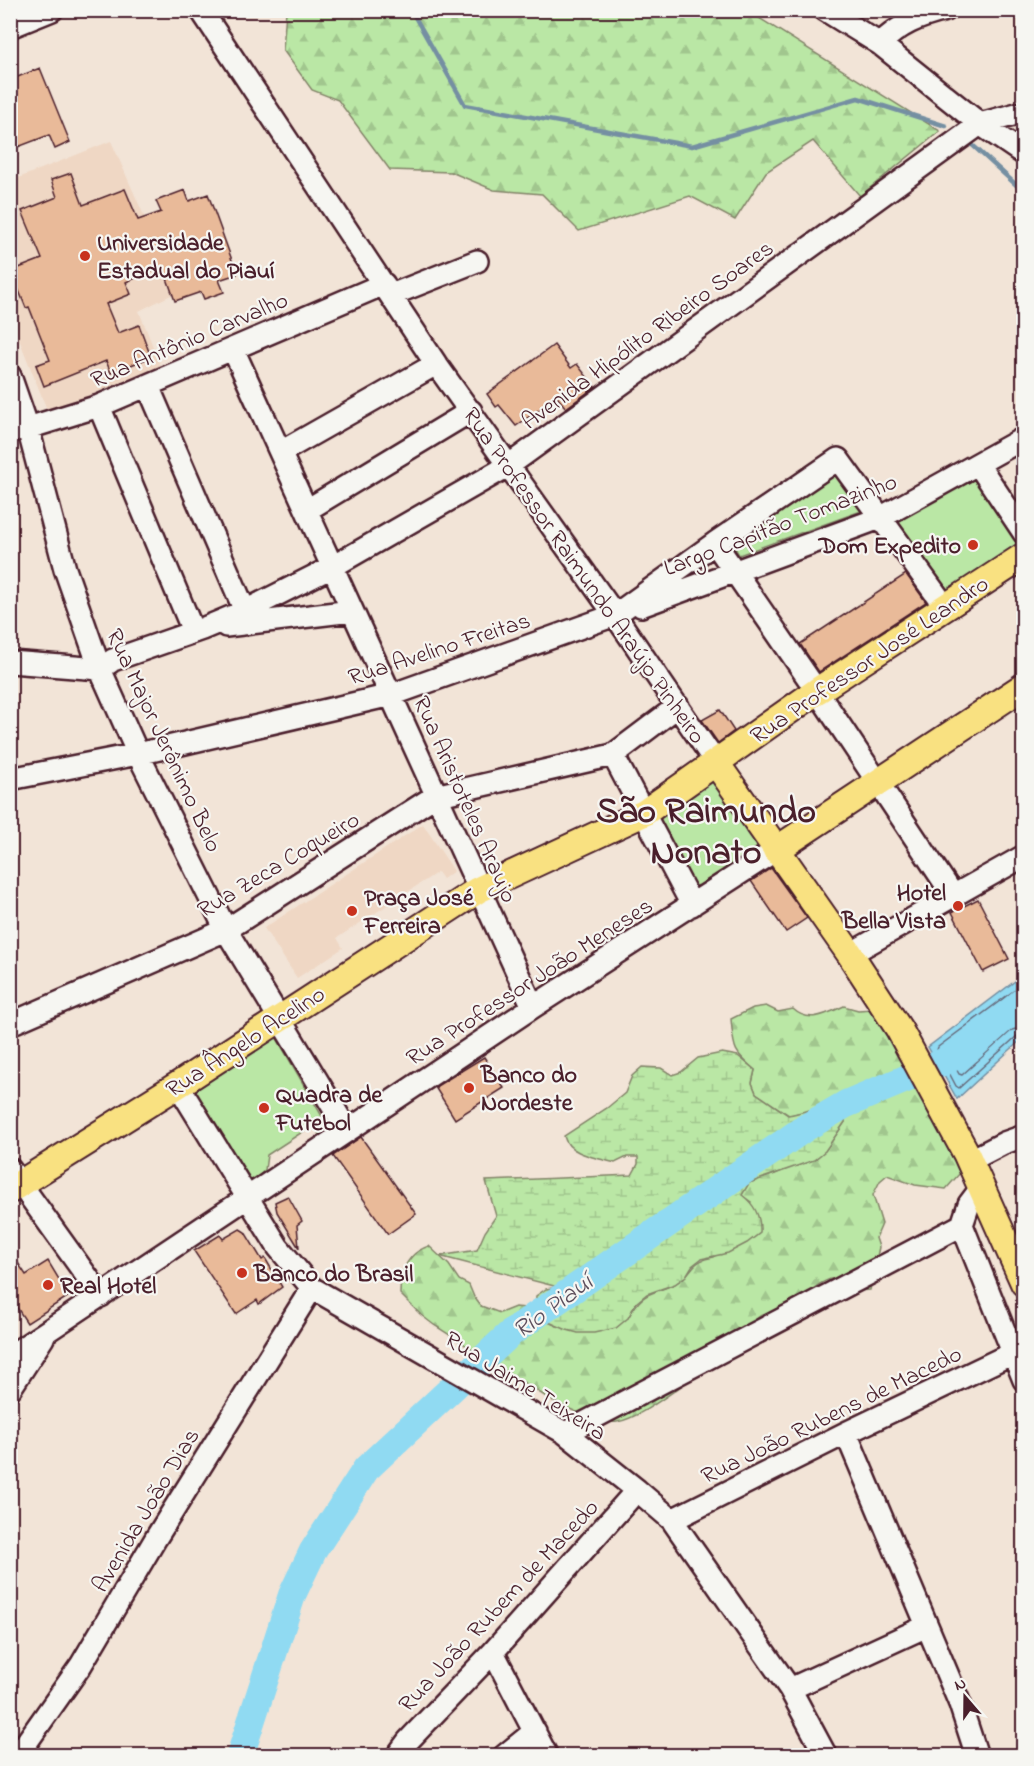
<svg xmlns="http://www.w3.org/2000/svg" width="1034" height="1766" viewBox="0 0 1034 1766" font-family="'Indie Flower',sans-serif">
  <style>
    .built { fill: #efd7c4 }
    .forest { fill: url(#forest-firs); stroke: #828368; stroke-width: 1.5 }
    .wetland { fill: url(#wetland-marsh); stroke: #828368; stroke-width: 1.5 }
    .park { fill: #bae7a5; stroke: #828368; stroke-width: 1.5 }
    .water { fill: #90daf2; stroke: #748fa2; stroke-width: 1.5 }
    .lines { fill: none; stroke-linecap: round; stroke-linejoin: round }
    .shore { stroke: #666a7b; stroke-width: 1.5 }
    .stream { stroke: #748fa2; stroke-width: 4.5 }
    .river { stroke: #90daf2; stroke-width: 28 }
    .building { fill: #e9ba99; stroke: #4a1f2b; stroke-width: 1.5 }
    .minor-casing { stroke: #4a1f2b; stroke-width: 26 }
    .major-casing { stroke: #4a1f2b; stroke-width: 30 }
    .minor { stroke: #f6f6f2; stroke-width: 21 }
    .major { stroke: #f9e181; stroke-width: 26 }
    .poi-dot { fill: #c8321e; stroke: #f6f6f2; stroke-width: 2 }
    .labels { text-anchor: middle; stroke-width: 4.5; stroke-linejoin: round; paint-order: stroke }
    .poi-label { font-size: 24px; font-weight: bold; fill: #4a1f2b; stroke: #f6f6f2; text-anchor: start }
    .street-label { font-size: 24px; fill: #4a1f2b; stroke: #f6f6f2 }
    .water-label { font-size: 26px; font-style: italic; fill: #5c4e5d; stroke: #f6f6f2 }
    .town-label { font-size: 36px; font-weight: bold; fill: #4a1f2b; stroke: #f6f6f2 }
  </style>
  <defs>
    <pattern id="forest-firs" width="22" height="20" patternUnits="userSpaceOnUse" patternTransform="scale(1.5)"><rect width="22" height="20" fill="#bae7a5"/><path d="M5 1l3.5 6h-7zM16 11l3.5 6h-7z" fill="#a1c68e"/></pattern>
    <pattern id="wetland-marsh" width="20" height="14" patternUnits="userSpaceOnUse" patternTransform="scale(1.5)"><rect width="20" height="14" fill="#bae7a5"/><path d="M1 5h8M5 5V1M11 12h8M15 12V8" fill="none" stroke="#a1c68e"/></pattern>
  </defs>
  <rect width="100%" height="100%" fill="#f2e4d7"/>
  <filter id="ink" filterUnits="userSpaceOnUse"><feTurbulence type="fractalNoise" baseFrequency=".0167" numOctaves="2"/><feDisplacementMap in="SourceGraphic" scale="12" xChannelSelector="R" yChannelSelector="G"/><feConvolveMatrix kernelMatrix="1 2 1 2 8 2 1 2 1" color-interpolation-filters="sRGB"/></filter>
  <g filter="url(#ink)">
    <path class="built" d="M 111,141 L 145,218 L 173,294 L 139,311 L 161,367 L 48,412 L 11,319 L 11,181 Z
      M 423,824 L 454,871 L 443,879 L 438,872 L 337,938 L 343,948 L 297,978 L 264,928 Z"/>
    <path class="forest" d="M 286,11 L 748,11 L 940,131 L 860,196 L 813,141 L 766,172 L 735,220 L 690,196 L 579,231 L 542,194 L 494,190 L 451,172 L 390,170 L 338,100 L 312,90 L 283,50 Z
      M 766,1006 L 778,1012 L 793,1009 C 809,1024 826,1014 844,1006 L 858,1010 L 873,1009 L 968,1164 L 946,1189 L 915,1185 L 887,1175 L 880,1181 L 873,1195 L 882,1224 L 876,1238 L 879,1247 L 870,1290 L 854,1291 C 839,1275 832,1275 814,1288 L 813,1298 L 770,1323 L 762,1315 C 746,1323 746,1344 733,1355 C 722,1365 705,1370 693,1378 C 673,1391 640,1418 617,1422 C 599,1424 567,1408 551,1400 L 434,1325 L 421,1315 L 400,1294 C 400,1272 407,1253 429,1246 L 449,1265 L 459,1280 L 469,1285 L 474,1297 L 481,1306 L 500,1313 L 515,1307 L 526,1308 L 535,1316 L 557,1326 L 628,1318 C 644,1289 651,1296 676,1283 C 695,1273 688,1261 714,1257 L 751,1202 L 741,1195 L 749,1183 L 775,1174 L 825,1151 L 845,1122 L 846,1104 C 829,1103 807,1112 789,1115 L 756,1093 L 752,1083 L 755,1070 C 732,1051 734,1048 731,1019 L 753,1008 Z"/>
    <path class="wetland" d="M 722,1053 L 738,1056 L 755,1070 L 752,1083 L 756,1093 L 788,1115 C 808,1112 827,1103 846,1104 L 845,1122 L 825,1151 L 814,1160 L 749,1183 L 742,1195 C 754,1204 761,1217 760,1233 L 747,1243 L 728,1253 L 701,1259 L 692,1266 L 686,1276 L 675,1284 L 647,1294 L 636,1303 L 628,1318 L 616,1328 L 594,1333 L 578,1333 L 567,1330 L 535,1316 L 536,1296 L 546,1289 L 558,1287 L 439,1256 L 477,1250 L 485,1232 L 496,1216 L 486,1181 L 632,1175 L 638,1164 L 638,1157 L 627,1157 L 615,1163 C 599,1158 568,1155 564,1136 L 607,1108 L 625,1093 L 632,1076 L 642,1067 L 661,1068 L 672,1075 L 681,1072 L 698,1058 Z"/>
    <path class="park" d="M 838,472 L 864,510 L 739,555 L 732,543 Z
      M 975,477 L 1021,547 L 949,594 L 896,521 Z
      M 713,779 C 725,795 758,831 757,851 L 702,886 L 691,885 L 659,824 L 657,814 Z
      M 275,1035 L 330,1130 L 319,1136 L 316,1123 L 267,1155 L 265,1170 L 252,1182 L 195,1091 Z"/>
    <path class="water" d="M 1023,975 L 1023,1038 L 957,1099 L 928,1047 Z"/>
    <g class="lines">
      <path class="shore" d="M 1024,983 L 938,1047 L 937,1050 L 956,1086 L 959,1088 L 1017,1036 L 1024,1034
        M 1024,993 L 948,1049 L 947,1052 L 959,1074 L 962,1075 L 1012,1030 L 1024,1027
        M 999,1023 L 1002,1026 L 1001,1029 L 965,1061 L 962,1060 L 958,1055 L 959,1052 Z"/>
      <path class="stream" d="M 411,10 L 465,105 L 692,146 L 858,98 L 946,126
        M 968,141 L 1024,192"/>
      <path class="river" d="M 240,1756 L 292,1595 L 313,1551 L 366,1469 L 512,1332 L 805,1128 L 846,1104 L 927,1070 L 969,1049 L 1024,1000"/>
    </g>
    <path class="building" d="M 40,68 L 70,142 L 55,149 L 49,135 L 10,150 L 10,80 Z
      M 71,173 L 83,205 L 125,189 L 138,220 L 161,212 L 156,201 L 185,190 L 189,201 L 208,194 L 237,274 L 219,280 L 224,292 L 204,299 L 201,292 L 175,301 L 163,267 L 126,282 L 131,294 L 106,304 L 118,333 L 139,325 L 151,357 L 111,373 L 106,361 L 44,386 L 36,365 L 50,360 L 29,307 L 26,308 L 11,271 L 42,259 L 22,211 L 57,197 L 51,180 Z
      M 554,345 L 571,368 L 577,364 L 595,387 L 566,408 L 557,397 L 516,426 L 499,405 L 496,407 L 487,394 Z
      M 906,574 L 926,602 L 819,672 L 800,644 Z
      M 720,710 L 734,731 L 718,743 L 702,720 Z
      M 771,868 L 807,918 L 786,932 L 751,881 Z
      M 978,899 L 1009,959 L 983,972 L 952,912 Z
      M 484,1057 L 504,1088 L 455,1119 L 435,1087 Z
      M 361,1137 L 416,1214 L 388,1234 L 333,1156 Z
      M 288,1196 L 302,1221 L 297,1225 L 299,1248 L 277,1212 L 275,1202 Z
      M 240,1229 L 245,1232 L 262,1260 L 265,1258 L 282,1287 L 259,1304 L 257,1300 L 236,1314 L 194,1251 L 220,1235 L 223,1239 Z
      M 10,1251 L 26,1275 L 48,1261 L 69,1296 L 27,1323 L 10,1297 Z"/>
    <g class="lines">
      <g class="minor-casing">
        <path id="minor" d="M 201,10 L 436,364 L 615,615 L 716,763
          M 825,10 L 880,44 L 980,124 L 1024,154
          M 10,27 L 52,10
          M 880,44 C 900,24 918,17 946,10
          M 391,295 L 477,261
          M 233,349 C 334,568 432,788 533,1007
          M 10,376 L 28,428 L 65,569 L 100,669 L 138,754 L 226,930 L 347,1130
          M 148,386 L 245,611
          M 99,406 L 193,631
          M 10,431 L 28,428 L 99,406 L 384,284
          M 281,452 L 436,364
          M 978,464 L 1024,533
          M 307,510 L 471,411
          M 715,543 L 817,691 L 953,895
          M 641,606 L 880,518 L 1024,438
          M 226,626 L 352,611
          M 10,662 L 100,669 L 113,660 L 202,629 L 245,611 L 332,567 L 508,466 L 980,124 L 1024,112
          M 613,755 L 692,905
          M 10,779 L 138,754 L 391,695 L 615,615 L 715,543 L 838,459 L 946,608
          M 850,954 L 1024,856
          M 10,1024 L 226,930 L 435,796 L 613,755 L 678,706
          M 178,1085 L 278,1247 L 312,1288 L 565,1433 L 637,1490 L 672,1520 L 790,1689 L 826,1756
          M 969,1161 L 1004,1143 L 1024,1136
          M 10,1169 L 101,1296
          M 981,1188 L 969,1204 L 962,1225 L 1024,1380
          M 10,1356 L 533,1007 L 776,850
          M 10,1389 L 43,1338
          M 565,1433 L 962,1225
          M 846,1433 L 960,1704 L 977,1756
          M 672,1520 L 846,1433 L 1013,1353
          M 493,1652 L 547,1756
          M 790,1689 L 927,1626
          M 17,1756 L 81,1665 L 156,1538 L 312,1288
          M 397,1756 L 408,1741 L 493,1652 L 637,1490
          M 504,1756 L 535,1731"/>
      </g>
      <g class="major-casing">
        <path id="major" d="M 716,763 L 850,954 L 899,1029 L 966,1153 L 1024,1283
          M 776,850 L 1024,686
          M 10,1190 L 178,1085 L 478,890 L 644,813 L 817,691 L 1024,556"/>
      </g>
      <use href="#minor" class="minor"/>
      <use href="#major" class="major"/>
    </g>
  </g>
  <g class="poi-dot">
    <circle cx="85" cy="256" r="6"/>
    <circle cx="973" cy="545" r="6"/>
    <circle cx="958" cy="906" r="6"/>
    <circle cx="352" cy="911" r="6"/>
    <circle cx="469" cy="1088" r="6"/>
    <circle cx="264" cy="1108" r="6"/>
    <circle cx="242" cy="1273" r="6"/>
    <circle cx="48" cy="1285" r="6"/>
  </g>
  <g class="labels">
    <g class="poi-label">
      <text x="97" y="250">Universidade<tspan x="97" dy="28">Estadual do Piauí</tspan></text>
      <text x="961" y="553" text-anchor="end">Dom Expedito</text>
      <text x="946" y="900" text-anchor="end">Hotel<tspan x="946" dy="28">Bella Vista</tspan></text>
      <text x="364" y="905">Praça José<tspan x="364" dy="28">Ferreira</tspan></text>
      <text x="481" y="1082">Banco do<tspan x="481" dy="28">Nordeste</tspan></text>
      <text x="276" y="1102">Quadra de<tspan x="276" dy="28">Futebol</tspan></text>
      <text x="254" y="1281">Banco do Brasil</text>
      <text x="60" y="1293">Real Hotel</text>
    </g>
    <g class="street-label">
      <text transform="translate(647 334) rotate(-36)" y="8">Avenida Hipólito Ribeiro Soares</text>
      <text transform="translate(189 339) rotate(-23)" y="8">Rua Antônio Carvalho</text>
      <text transform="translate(780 524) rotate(-21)" y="8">Largo Capitão Tomazinho</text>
      <text transform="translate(585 575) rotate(55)" y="8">Rua Professor Raimundo Araújo Pinheiro</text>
      <text transform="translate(439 648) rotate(-18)" y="8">Rua Avelino Freitas</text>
      <text transform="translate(869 659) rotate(-34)" y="8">Rua Professor José Leandro</text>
      <text transform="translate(165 740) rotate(65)" y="8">Rua Major Jerônimo Belo</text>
      <text transform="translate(466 799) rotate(66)" y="8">Rua Aristoteles Araujo</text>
      <text transform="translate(278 864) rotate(-31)" y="8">Rua Zeca Coqueiro</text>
      <text transform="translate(529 981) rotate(-33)" y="8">Rua Professor João Meneses</text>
      <text transform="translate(245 1041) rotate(-33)" y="8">Rua Ângelo Acelino</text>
      <text transform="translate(526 1385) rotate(32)" y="8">Rua Jaime Teixeira</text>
      <text transform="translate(831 1414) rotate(-26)" y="8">Rua João Rubens de Macedo</text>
      <text transform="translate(145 1510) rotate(-59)" y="8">Avenida João Dias</text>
      <text transform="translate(498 1605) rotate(-47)" y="8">Rua João Rubem de Macedo</text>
    </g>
    <g class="water-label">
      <text transform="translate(552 1305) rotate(-36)" y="9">Rio Piauí</text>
    </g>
    <g class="town-label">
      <text x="706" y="822">São Raimundo<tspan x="706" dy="41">Nonato</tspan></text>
    </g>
  </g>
  <rect width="1034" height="1766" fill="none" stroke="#f6f6f2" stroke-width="36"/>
  <rect x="18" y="18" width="998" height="1730" fill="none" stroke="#4a1f2b" stroke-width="2" filter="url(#ink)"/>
  <g transform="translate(965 1697) rotate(340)" stroke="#f6f6f2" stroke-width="4.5" paint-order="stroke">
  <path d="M0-4.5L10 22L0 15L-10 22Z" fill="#4a1f2b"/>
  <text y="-9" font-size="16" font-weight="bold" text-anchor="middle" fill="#4a1f2b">N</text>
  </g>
</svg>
